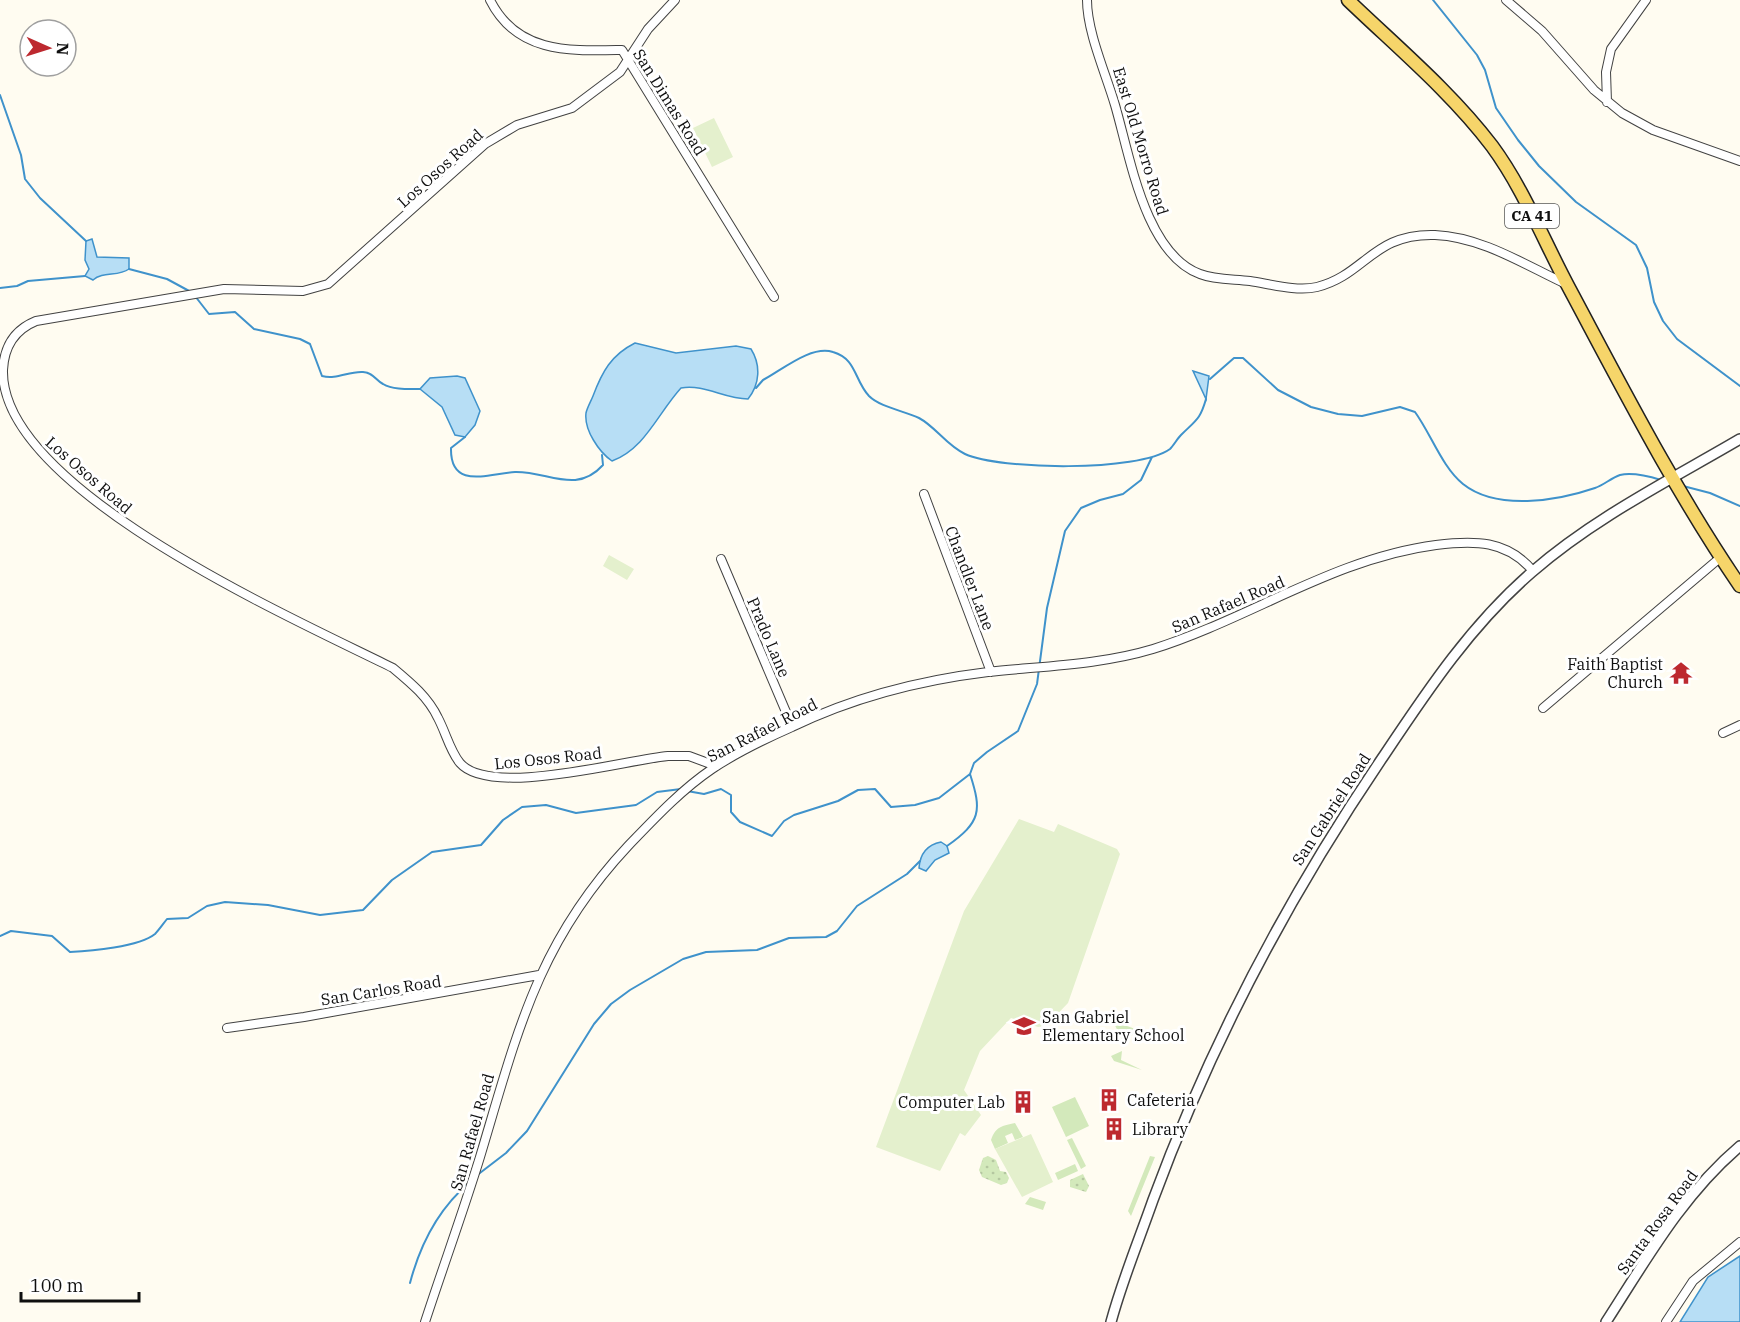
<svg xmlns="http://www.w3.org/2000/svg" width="1740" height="1322" viewBox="0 0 1740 1322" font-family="'IBM Plex Serif',serif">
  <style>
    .grass { fill: #d3e9bb }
    .park { fill: url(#park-dots) }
    .pitch { fill: #e4f0cd }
    .water { fill: #b7def5; stroke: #3f92cb; stroke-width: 1.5 }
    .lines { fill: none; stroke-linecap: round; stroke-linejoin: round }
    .stream { stroke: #3f92cb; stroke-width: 2 }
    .minor-casing { stroke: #424242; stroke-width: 10 }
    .tertiary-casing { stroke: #424242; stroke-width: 12 }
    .primary-casing { stroke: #202020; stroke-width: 15 }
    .minor { stroke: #fff; stroke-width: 8 }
    .tertiary { stroke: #fff; stroke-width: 9 }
    .primary { stroke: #f6d56a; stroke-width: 12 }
    .labels { text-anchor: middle; stroke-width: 6; stroke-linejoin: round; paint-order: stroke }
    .shield { fill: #fff; stroke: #575757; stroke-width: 1.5 }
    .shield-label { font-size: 15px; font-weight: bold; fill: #0f0f0f }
    .street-label { font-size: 16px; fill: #0f0f0f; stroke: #fff }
    .poi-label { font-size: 16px; fill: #0f0f0f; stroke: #fff; text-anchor: start }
  </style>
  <defs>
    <pattern id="park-dots" width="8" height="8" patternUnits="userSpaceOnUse" patternTransform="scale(1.5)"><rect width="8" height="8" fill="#d3e9bb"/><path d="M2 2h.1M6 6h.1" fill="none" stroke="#b4c7a0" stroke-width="1.8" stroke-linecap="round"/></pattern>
  </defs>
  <rect width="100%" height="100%" fill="#fffcf1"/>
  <path class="grass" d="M 1113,1021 L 1141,1031 L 1122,1040 Z
    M 1122,1051 L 1121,1060 L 1142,1070 L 1114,1061 L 1111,1056 Z
    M 1075,1097 L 1089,1126 L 1066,1137 L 1052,1107 Z
    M 1015,1123 L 1023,1137 L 1015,1140 L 1012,1133 L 1005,1136 L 1008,1143 L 995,1149 L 991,1140 C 996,1126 1002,1126 1015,1123 Z
    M 1072,1138 L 1086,1166 L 1081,1169 L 1067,1140 Z
    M 1150,1156 L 1155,1157 L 1131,1216 L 1128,1211 Z
    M 1075,1164 L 1078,1171 L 1058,1180 L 1055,1173 Z
    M 1030,1197 L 1046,1202 L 1043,1210 L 1025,1204 Z"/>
  <path class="park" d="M 988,1156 L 996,1160 L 1000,1171 L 1006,1172 L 1009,1178 L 1007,1183 L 1001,1185 L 982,1177 L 979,1170 L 983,1158 Z
    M 1083,1174 L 1089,1186 L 1086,1192 L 1070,1187 L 1070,1180 Z"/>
  <path class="pitch" d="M 714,118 L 733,157 L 712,167 L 693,128 Z
    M 609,555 L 634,569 L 627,580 L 603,566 Z
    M 1019,819 L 1054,832 L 1058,824 L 1117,849 L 1120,854 L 1068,1003 L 1046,1026 L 1038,1027 L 1011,1018 L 980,1051 L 964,1090 L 981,1115 L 965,1136 L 960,1133 L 940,1171 L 876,1147 L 964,911 Z
    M 1031,1134 L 1053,1182 L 1022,1197 L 995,1149 Z"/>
  <path class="water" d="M 92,239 L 97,257 L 129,258 L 129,269 C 118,277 103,271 93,280 L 85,276 L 89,269 L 85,260 L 86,241 Z
    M 635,343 L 676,353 L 736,346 L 751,349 C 761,365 760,384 748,399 C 724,399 705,384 681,388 C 658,413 645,449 612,461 C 599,452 584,430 586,413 C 587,408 591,401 593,396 C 602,372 611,355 635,343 Z
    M 1193,371 L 1209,376 L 1206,399 Z
    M 457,376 L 465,378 L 480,411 L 475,425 L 465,437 L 455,435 L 442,407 L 420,389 L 430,378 Z
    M 941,842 L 947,846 L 949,853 L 935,860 L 926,871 L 919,868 C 920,854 926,845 941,842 Z
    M 1740,1256 L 1740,1322 L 1680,1322 L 1708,1277 Z"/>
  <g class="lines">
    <path class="stream" d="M 1433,0 L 1477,55 L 1485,70 L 1496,108 L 1518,140 L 1539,166 L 1576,202 L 1636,245 L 1647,268 L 1654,302 L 1663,321 L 1677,339 L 1740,386
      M 0,95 L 21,155 L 25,179 L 40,198 L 86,241
      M 129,269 L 167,279 L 191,292
      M 0,288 L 17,286 L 28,281 L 85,276
      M 195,296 L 209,314 L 235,312 L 254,329 L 300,339 L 310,344 L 322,376 C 337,380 348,371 363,372 C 374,373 375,380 383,384 C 393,390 409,389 420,389
      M 1210,379 L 1234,358 L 1243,358 L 1278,390 L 1311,407 L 1338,414 L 1362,416 L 1400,407 L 1415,412 C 1431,434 1442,467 1463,484 C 1497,511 1557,501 1595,488 C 1604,485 1611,478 1620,475 C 1633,472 1648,476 1661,480
      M 756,388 L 763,380 C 782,370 811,345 833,352 C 857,359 854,380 869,396 C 880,407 904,411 919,418 C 936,427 946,445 965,454 C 1000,470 1138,472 1170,449 C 1174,445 1177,439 1181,435 C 1196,420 1200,420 1206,399
      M 465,437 L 451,448 C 450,491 490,473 515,472 C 548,471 576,495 603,465 L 602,455
      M 1683,486 L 1710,493 L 1740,506
      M 687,791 L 704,794 L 721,789 L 731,795 L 731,812 L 740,822 L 772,836 L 784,821 L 794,815 L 838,801 L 858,790 L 875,789 L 891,807 L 915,805 L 939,798 L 970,774 L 974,763 L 987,752 L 1018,731 L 1037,684 L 1047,608 L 1065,531 L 1081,508 L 1100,500 L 1123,494 L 1141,480 L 1152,457
      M 947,846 C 981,822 982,811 970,774
      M 0,936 L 11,931 L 52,936 L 70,952 C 90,951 139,947 155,934 C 159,930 163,924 167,919 L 188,918 L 207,906 L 225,902 L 268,905 L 320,915 L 363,910 L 392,880 L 432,852 L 481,845 L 503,820 L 522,807 L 546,805 L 576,813 L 636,805 L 657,792 L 681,789
      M 476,1176 L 506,1153 L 527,1131 L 594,1024 L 611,1004 L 630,990 L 683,959 L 706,952 L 757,950 L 789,938 L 826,937 L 837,931 L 857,906 L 907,874 L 920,861
      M 410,1283 C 420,1245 439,1208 470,1182"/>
    <g class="minor-casing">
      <path id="minor" d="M 490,0 C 517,54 570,51 622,50 L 774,297
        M 675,0 L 648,29 L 620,72 L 572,108 L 517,125 L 485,144 L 328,284 L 303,291 L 224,289 L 36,321 C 14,330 4,347 3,370 C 0,490 299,621 393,668 C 411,683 428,697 438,718 C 446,733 450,751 460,763 C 490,798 625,760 668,756 L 689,756 L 716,766
        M 1087,0 C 1087,32 1106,74 1115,105 C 1130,156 1145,254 1200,274 C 1215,280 1234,279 1250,281 C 1270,284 1297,292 1317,287 C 1365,275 1373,233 1435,235 C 1482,237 1525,265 1566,284
        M 1506,0 L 1542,31 L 1594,90 L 1622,113 L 1653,130 L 1740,161
        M 1607,102 L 1606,72 L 1611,49 L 1646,0
        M 924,494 L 991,672
        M 721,559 L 792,726
        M 1543,708 L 1721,557
        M 1723,733 L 1740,725
        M 227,1028 L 304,1017 L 539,975
        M 425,1322 C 443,1267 463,1212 480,1157 C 517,1034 537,943 628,846 C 654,819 681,790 712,769 C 733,755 767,738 792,727 C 852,698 922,680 988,672 C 1043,666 1100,665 1153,649 C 1249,619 1335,558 1436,545 C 1474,540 1507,540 1533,571
        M 1666,1322 L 1693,1281 L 1740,1242"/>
    </g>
    <g class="tertiary-casing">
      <path id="tertiary" d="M 1111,1322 C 1122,1281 1139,1240 1153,1200 C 1212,1040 1289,895 1385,754 C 1429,688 1472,624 1532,572 C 1594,518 1670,480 1740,439
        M 1606,1322 C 1646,1260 1683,1194 1740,1146"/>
    </g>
    <g class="primary-casing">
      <path id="primary" d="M 1348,0 C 1397,47 1451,92 1492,146 C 1523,188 1543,239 1568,286 C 1622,387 1675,491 1740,586"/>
    </g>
    <use href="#minor" class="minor"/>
    <use href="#tertiary" class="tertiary"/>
    <use href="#primary" class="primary"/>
  </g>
  <defs>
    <g id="temple-bare" transform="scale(1.8)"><path d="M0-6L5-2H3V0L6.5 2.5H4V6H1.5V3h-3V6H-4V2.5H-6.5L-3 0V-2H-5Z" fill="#bd292f" stroke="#fff" stroke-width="2.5" paint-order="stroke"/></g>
    <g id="school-bare" transform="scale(1.8)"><path d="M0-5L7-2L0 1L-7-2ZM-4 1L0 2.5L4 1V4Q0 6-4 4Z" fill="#bd292f" stroke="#fff" stroke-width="2.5" paint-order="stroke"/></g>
    <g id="building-bare" transform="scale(1.8)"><path d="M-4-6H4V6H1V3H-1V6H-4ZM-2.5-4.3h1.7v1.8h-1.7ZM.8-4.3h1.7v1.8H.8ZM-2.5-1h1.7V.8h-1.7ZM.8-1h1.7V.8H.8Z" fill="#bd292f" stroke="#fff" stroke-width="2.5" paint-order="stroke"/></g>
  </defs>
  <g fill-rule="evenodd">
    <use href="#temple-bare" x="1681" y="673"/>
    <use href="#school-bare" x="1024" y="1026"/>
    <use href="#building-bare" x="1109" y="1100"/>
    <use href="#building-bare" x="1023" y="1102"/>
    <use href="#building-bare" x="1114" y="1129"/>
  </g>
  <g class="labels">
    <rect class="shield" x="1505" y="204" width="54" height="24" rx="4.5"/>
    <g class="shield-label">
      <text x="1532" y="221">CA 41</text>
    </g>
    <g class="street-label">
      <text transform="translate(670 102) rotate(58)" y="6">San Dimas Road</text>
      <text transform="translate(1141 141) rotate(73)" y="6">East Old Morro Road</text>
      <text transform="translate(440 168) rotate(-42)" y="6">Los Osos Road</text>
      <text transform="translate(89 475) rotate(41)" y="6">Los Osos Road</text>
      <text transform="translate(970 578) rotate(69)" y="6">Chandler Lane</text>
      <text transform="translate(1228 604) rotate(-23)" y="6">San Rafael Road</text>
      <text transform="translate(769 637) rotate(67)" y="6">Prado Lane</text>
      <text transform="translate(762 730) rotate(-27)" y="6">San Rafael Road</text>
      <text transform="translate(548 758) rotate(-6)" y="6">Los Osos Road</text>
      <text transform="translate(1331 809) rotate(-57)" y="6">San Gabriel Road</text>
      <text transform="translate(381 990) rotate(-9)" y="6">San Carlos Road</text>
      <text transform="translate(472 1132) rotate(-74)" y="6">San Rafael Road</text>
      <text transform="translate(1657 1222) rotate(-54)" y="6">Santa Rosa Road</text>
    </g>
    <g class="poi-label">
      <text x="1663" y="670" text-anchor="end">Faith Baptist<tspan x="1663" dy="18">Church</tspan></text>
      <text x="1042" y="1023">San Gabriel<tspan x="1042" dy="18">Elementary School</tspan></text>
      <text x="1127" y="1106">Cafeteria</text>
      <text x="1005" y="1108" text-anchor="end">Computer Lab</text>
      <text x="1132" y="1135">Library</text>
    </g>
  </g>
  <g transform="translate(48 48) rotate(93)"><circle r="28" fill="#ffffff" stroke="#9f9f9f" stroke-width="1.5"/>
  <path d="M0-4.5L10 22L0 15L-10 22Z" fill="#bd292f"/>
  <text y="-9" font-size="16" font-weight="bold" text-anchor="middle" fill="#0f0f0f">N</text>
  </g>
  <path d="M21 1292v9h118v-9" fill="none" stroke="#0f0f0f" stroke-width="3"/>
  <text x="30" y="1292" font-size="18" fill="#0f0f0f" stroke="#ffffff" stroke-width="4.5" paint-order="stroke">100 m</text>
</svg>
